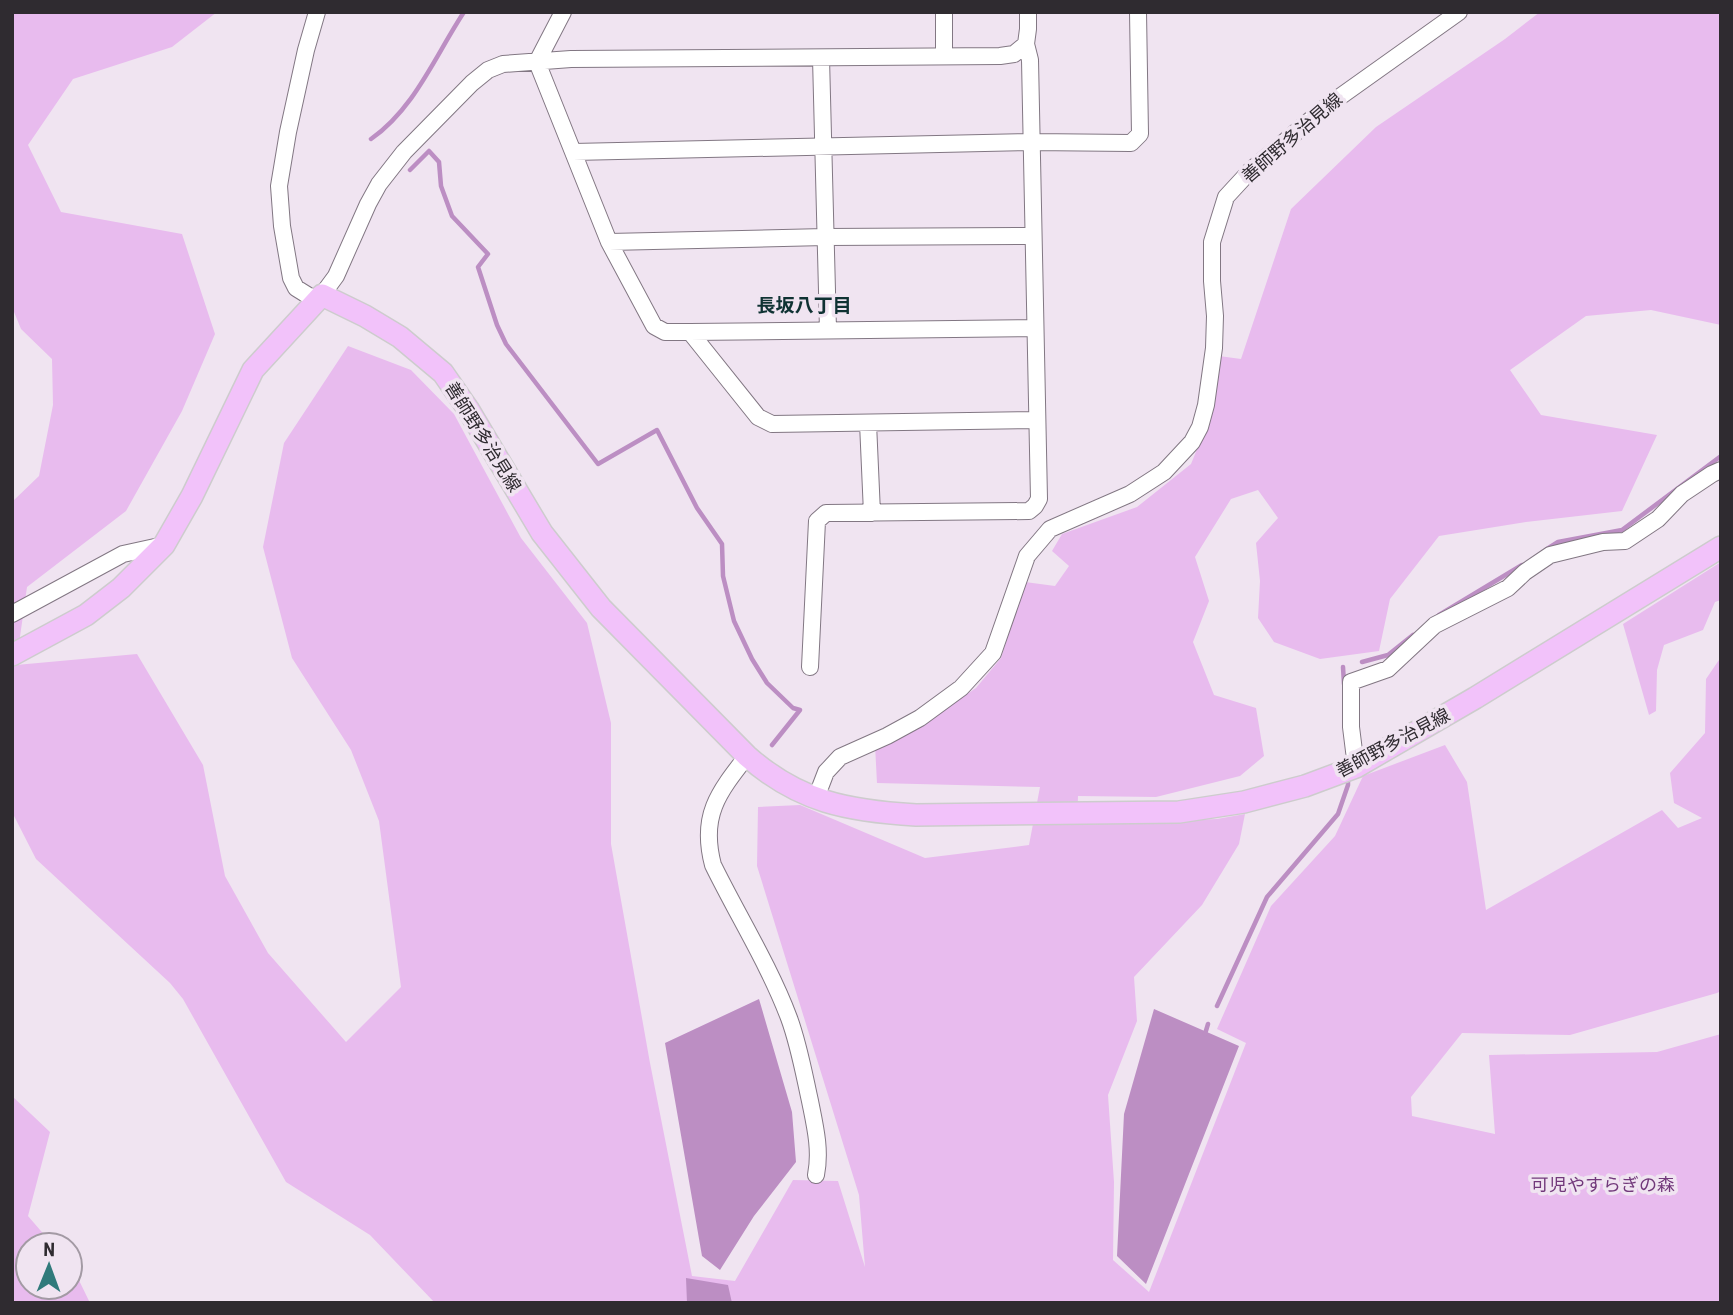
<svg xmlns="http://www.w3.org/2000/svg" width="1733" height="1315" viewBox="0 0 1733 1315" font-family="'Roboto Condensed','Noto Sans JP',sans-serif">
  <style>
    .green { fill: #e8bbee }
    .water { fill: #bc8ec3 }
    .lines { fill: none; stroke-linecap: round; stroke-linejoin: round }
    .stream { stroke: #bc8ec3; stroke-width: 4.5 }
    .minor-casing { stroke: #827783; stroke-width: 18 }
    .major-casing { stroke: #cdcccd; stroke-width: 24 }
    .minor { stroke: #fff; stroke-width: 16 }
    .major { stroke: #f2c2fa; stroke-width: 21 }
    .labels { text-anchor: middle; stroke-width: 7; stroke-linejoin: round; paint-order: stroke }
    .street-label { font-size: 18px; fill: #2f2b30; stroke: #f0e4f1 }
    .park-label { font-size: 18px; fill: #72397b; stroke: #f0e4f1 }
    .neighbourhood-label { font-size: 19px; font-weight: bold; fill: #0f3233; stroke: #f0e4f1 }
  </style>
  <rect width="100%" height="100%" fill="#f0e4f1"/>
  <path class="green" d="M 12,12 L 217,12 L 172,47 L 73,79 L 28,145 L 61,212 L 182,234 L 215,334 L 182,411 L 126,511 L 27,587 L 16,665 L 137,654 L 203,765 L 225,876 L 268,953 L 346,1042 L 401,987 L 379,821 L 351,750 L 292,658 L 263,547 L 284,443 L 348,346 L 411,370 L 454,414 L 521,538 L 587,623 L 611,723 L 611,844 L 650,1063 L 692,1276 L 735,1281 L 793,1180 L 838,1181 L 865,1267 L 859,1195 L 757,866 L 758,807 L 800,805 L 925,858 L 1029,845 L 1040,787 L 877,783 L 875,745 L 923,724 L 976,688 L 1001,658 L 1025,582 L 1055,586 L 1069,566 L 1052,551 L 1062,534 L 1137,507 L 1191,464 L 1206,427 L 1216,391 L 1219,356 L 1241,359 L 1291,209 L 1376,127 L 1505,39 L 1540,12 L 1721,12 L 1721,325 L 1651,310 L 1586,316 L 1510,370 L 1541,415 L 1657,435 L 1622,511 L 1526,522 L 1439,536 L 1390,599 L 1379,651 L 1320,659 L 1274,642 L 1258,618 L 1260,581 L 1256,543 L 1278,518 L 1258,490 L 1231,499 L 1195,557 L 1209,601 L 1193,642 L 1214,695 L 1256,708 L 1264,756 L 1240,776 L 1156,797 L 1078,796 L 1077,825 L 1217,819 L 1245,814 L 1239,844 L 1202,905 L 1134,977 L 1137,1021 L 1108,1095 L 1114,1182 L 1113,1260 L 1149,1292 L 1246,1043 L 1217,1029 L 1271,906 L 1335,836 L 1363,776 L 1445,745 L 1467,782 L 1486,910 L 1662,810 L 1678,828 L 1702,818 L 1674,803 L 1670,773 L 1705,733 L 1706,679 L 1721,657 L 1721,991 L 1717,993 L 1570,1035 L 1462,1033 L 1411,1097 L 1412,1116 L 1495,1134 L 1489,1055 L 1657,1052 L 1721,1034 L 1721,1303 L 435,1303 L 370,1235 L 286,1182 L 183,999 L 170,983 L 36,859 L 12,812 L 12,502 L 39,476 L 53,405 L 52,359 L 21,329 L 12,307 Z
    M 1721,562 L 1721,600 L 1715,602 L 1703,630 L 1664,645 L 1657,670 L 1656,711 L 1649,715 L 1623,624 Z
    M 12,1096 L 50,1132 L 28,1216 L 53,1245 L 28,1245 L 28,1287 L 70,1287 L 70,1265 L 74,1270 L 90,1303 L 12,1303 Z"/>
  <path class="water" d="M 759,999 L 792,1112 L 796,1162 L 754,1216 L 720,1270 L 702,1256 L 665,1043 Z
    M 1154,1009 L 1239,1046 L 1146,1284 L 1117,1256 L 1124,1114 Z
    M 686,1278 L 728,1285 L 732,1303 L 687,1303 Z"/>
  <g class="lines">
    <path class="stream" d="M 371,139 C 415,108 435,56 464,12
      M 410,170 L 429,151 L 439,162 L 441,186 L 452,216 L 488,254 L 478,267 L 497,325 L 506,344 L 598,464 L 657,430 L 697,508 L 722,544 L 723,576 L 734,621 L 752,659 L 767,683 L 793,708 L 800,710 L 772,745
      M 1547,549 L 1558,542 L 1622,530 L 1721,456
      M 1439,615 L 1522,565
      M 1362,662 L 1388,655 L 1413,635
      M 1343,667 L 1344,684
      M 1217,1006 L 1267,897 L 1338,814 L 1348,785 L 1348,778
      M 1205,1034 L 1208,1024"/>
    <g class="minor-casing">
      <path id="minor" d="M 563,12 L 537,62 L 609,242 L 654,326 L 665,332 L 690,332 L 1035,328
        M 944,12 L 944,56
        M 821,58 L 828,330
        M 573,152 L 1031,142 L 1131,143 L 1140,134 L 1138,12
        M 609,242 L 825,237 L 1033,236
        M 322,295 L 336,276 L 368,204 L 379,184 L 404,152 L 472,83 L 488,70 L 503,64 L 571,59 L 1000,56 L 1014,54 L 1026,44
        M 317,301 L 296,288 L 291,278 L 282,226 L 279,186 L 288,132 L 306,50 L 317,12
        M 690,332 L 758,417 L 772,424 L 1036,420
        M 868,423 L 872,513
        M 12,614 L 123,554 L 164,545
        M 810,667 L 817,521 L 826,513 L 1029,511 L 1035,506 L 1039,499 L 1030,60 L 1026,44 L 1028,29 L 1028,12
        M 747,756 C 718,793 700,816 713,865 C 738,916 769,965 789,1018 C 799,1045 804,1074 810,1101 C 815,1126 821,1150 816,1175
        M 1356,767 L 1351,727 L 1351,682 L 1388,669 L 1435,625 L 1508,588 L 1525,572 L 1550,555 L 1603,542 L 1625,541 L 1658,519 L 1682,494 L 1712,474 L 1721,470
        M 816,798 L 826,772 L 840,757 L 887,736 L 920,718 L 961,688 L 993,653 L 1027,556 L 1050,529 L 1130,494 L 1164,472 L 1192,442 L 1200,427 L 1206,405 L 1214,348 L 1215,316 L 1212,281 L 1212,242 L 1226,197 L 1250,171 L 1327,106 L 1459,12"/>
    </g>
    <g class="major-casing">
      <path id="major" d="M 12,655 L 86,615 L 121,588 L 164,545 L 192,496 L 253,370 L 322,295 L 365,316 L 400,337 L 443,373 L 468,409 L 542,533 L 601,608 L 747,756 C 799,802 848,811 916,815 L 1179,812 L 1244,802 L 1305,786 L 1356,767 L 1475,698 L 1721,547"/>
    </g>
    <use href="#minor" class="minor"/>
    <use href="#major" class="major"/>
  </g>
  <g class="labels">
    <g class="street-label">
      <text transform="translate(1292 138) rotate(-41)" y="6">善師野多治見線</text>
      <text transform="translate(483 437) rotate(58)" y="6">善師野多治見線</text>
      <text transform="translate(1393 743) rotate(-28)" y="6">善師野多治見線</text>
    </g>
    <g class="park-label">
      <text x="1603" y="1191">可児やすらぎの森</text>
    </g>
    <g class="neighbourhood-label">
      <text x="804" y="312">長坂八丁目</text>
    </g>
  </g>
  <rect width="1733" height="1315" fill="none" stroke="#2f2b30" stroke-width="28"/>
  <g transform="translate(49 1266) rotate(1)"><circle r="33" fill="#f0e4f1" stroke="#a39aa4" stroke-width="2"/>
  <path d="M0-5L12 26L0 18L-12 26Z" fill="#307a7b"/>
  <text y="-10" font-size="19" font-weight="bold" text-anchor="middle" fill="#2f2b30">N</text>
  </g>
</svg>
